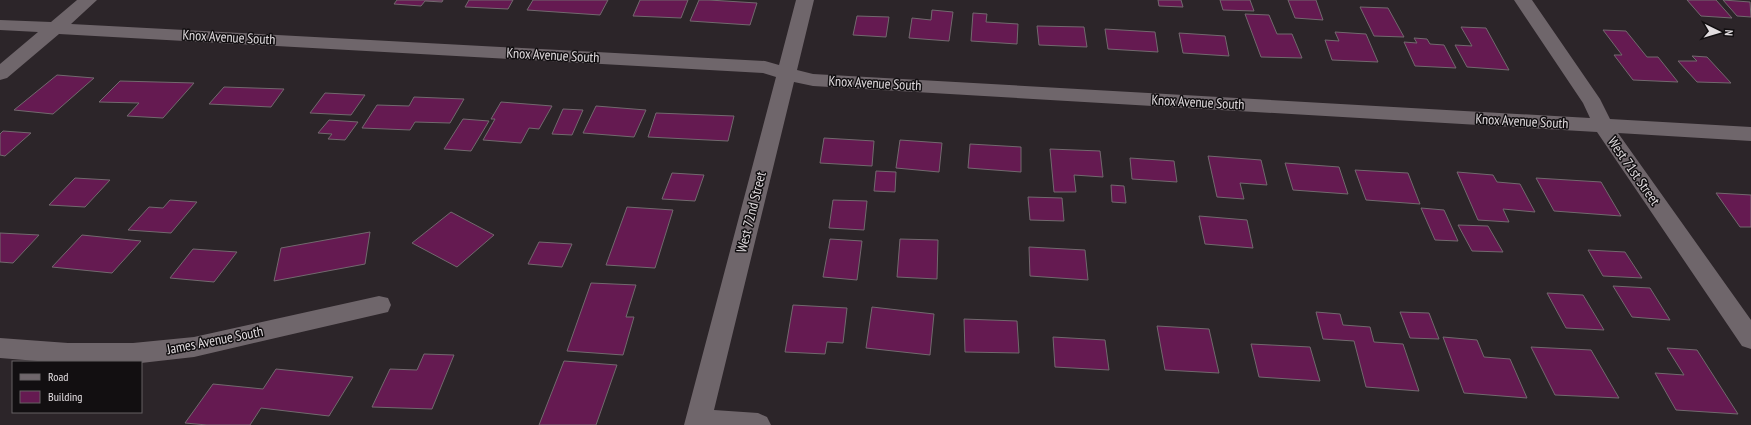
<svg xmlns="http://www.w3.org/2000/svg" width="1751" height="425" viewBox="0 0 1751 425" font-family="'PT Sans Narrow',sans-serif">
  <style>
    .building { fill: #651a51; stroke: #72696e }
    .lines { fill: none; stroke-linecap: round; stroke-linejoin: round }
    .street { fill: #6f666b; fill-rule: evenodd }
    .labels { text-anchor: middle; stroke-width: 3; stroke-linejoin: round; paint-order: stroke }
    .street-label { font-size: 14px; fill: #e1dcdf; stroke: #120f11 }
  </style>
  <rect width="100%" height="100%" fill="#2c2529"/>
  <path class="building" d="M 397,0 L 443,0 L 442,2 L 425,1 L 421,6 L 394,4 Z
    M 469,0 L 513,0 L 508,9 L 465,7 Z
    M 533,0 L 608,0 L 600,15 L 527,10 Z
    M 640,0 L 688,0 L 681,18 L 633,16 Z
    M 699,0 L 709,0 L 757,3 L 750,25 L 690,21 Z
    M 1158,0 L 1181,0 L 1183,7 L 1159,6 Z
    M 1220,0 L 1250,0 L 1254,11 L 1223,10 Z
    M 1288,0 L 1316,0 L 1323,20 L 1295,18 Z
    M 1687,0 L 1716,0 L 1732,18 L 1701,16 Z
    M 1723,0 L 1750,2 L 1751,17 L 1737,16 Z
    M 1360,7 L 1388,8 L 1404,37 L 1374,36 Z
    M 932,10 L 953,12 L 949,41 L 909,38 L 912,18 L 931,20 Z
    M 973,13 L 987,14 L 986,22 L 1018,24 L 1017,44 L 971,41 Z
    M 1245,14 L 1269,15 L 1277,34 L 1292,34 L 1302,58 L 1261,57 Z
    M 857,16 L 889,17 L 886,37 L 853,35 Z
    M 1037,26 L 1084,27 L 1087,47 L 1039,45 Z
    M 1461,27 L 1486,28 L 1509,70 L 1467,67 L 1455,45 L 1472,46 Z
    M 1105,29 L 1155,32 L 1158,52 L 1108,49 Z
    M 1603,30 L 1626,31 L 1647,57 L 1658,57 L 1678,82 L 1633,80 L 1614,55 L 1622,55 Z
    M 1335,32 L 1366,34 L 1378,62 L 1332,60 L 1325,40 L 1339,41 Z
    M 1179,33 L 1225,36 L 1229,56 L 1183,53 Z
    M 1414,38 L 1427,39 L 1430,44 L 1444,45 L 1456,68 L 1415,66 L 1404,42 L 1417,43 Z
    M 1692,56 L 1707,57 L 1731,83 L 1697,82 L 1678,61 L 1697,61 Z
    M 57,75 L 94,78 L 53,114 L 14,110 Z
    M 120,81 L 194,83 L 163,118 L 127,116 L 139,103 L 99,102 Z
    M 224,87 L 284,89 L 271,107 L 209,104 Z
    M 325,93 L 365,95 L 351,115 L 310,113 Z
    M 414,97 L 464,99 L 450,123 L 415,122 L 410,130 L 362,128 L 377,105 L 409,106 Z
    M 501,102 L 552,106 L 539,129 L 529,128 L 521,143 L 483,140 L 495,119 L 491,119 Z
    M 596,106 L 646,110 L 634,137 L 583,133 Z
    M 563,109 L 583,110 L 572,135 L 552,134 Z
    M 656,113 L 734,116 L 728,141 L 648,137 Z
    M 463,119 L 489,121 L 471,151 L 444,149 Z
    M 329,120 L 358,122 L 345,140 L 328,139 L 332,134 L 318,133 Z
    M 3,131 L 31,133 L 5,156 L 0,155 L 0,134 Z
    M 824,138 L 874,141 L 872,166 L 820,163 Z
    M 900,140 L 942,143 L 939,172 L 896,168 Z
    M 970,144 L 1021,147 L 1021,172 L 968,168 Z
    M 1050,149 L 1100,151 L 1103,177 L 1074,175 L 1076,192 L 1054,192 Z
    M 1208,156 L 1261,160 L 1267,185 L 1240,183 L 1244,199 L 1217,197 Z
    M 1130,158 L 1174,161 L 1177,182 L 1132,179 Z
    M 1285,163 L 1339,167 L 1348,194 L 1293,190 Z
    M 1355,170 L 1408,173 L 1420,204 L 1366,200 Z
    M 876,171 L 896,172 L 895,192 L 874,191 Z
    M 1457,172 L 1493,175 L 1497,182 L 1520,184 L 1535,212 L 1503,209 L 1509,222 L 1478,220 Z
    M 672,173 L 704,175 L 695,201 L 662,199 Z
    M 75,178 L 110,180 L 85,207 L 49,205 Z
    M 1536,178 L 1601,182 L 1621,216 L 1554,211 Z
    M 1111,185 L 1124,186 L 1126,203 L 1112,202 Z
    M 1716,193 L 1751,195 L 1751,227 L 1740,227 Z
    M 1028,197 L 1062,198 L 1064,221 L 1030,220 Z
    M 170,200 L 197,202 L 171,233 L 128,230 L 149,207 L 163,208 Z
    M 833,200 L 867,201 L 864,230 L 829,228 Z
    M 627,207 L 673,210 L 655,268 L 606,265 Z
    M 1421,208 L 1444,210 L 1458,241 L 1435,240 Z
    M 451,212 L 494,235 L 457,267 L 412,243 Z
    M 1199,216 L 1247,220 L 1253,248 L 1205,244 Z
    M 1458,225 L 1488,226 L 1503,252 L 1472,251 Z
    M 370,232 L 365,264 L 274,281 L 281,248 Z
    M 0,233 L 39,235 L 13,263 L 0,262 Z
    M 82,235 L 141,241 L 112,273 L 52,267 Z
    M 830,239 L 862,241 L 857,280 L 823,277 Z
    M 900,239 L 938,240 L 937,279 L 897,277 Z
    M 539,242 L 572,244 L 562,267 L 528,264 Z
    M 1029,247 L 1085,250 L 1088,280 L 1030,276 Z
    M 193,249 L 237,252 L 214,282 L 170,278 Z
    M 1588,250 L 1625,252 L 1642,278 L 1603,276 Z
    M 591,283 L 636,285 L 626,317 L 634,317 L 623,355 L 567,351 Z
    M 1613,286 L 1650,288 L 1670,320 L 1632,317 Z
    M 1547,293 L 1583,295 L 1604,330 L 1566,328 Z
    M 793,305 L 847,308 L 843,343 L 827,342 L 825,354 L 785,352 Z
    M 872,307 L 934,314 L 930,355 L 866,348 Z
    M 1316,312 L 1340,314 L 1343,325 L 1370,327 L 1374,342 L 1403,344 L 1419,391 L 1366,387 L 1354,341 L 1323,339 Z
    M 1400,312 L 1429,313 L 1439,339 L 1410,338 Z
    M 964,319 L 1017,321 L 1019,353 L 965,352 Z
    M 1157,326 L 1209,329 L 1219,373 L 1165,370 Z
    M 1053,337 L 1105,340 L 1109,370 L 1055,367 Z
    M 1443,337 L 1477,340 L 1484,357 L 1510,359 L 1527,398 L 1464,393 Z
    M 1251,344 L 1310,347 L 1320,381 L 1259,377 Z
    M 1531,347 L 1591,350 L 1619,398 L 1555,395 Z
    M 1667,348 L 1697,350 L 1738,414 L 1676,410 L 1655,373 L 1684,375 Z
    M 424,354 L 454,355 L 432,409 L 372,407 L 390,369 L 417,370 Z
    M 564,361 L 617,365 L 596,425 L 539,425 Z
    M 276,369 L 353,377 L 329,416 L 261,408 L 250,425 L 207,425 L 185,423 L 213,384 L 263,389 Z"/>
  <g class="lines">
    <path class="street" d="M 77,0 L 97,0 L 71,24 L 765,61 L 779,65 L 796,0 L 814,0 L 797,70 L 813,74 L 1590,118 L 1583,103 L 1514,0 L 1532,0 L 1600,99 L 1610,119 L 1751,127 L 1751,141 L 1618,133 L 1751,320 L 1751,349 L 1742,346 L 1597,132 L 813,86 L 794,82 L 714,410 L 758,413 L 767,417 L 771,425 L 684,425 L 776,77 L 763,73 L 59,34 L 7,78 L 0,80 L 0,64 L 38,32 L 0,30 L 0,20 L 51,22 Z
      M 379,296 L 388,298 L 391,305 L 388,312 L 194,357 L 141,363 L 50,362 L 0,358 L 0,338 L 68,343 L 133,343 L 194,337 Z"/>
  </g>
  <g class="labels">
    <g class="street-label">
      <text transform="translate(229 37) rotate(3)" y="5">Knox Avenue South</text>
      <text transform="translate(553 55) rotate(3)" y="5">Knox Avenue South</text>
      <text transform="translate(875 83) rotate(3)" y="5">Knox Avenue South</text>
      <text transform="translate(1198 102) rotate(3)" y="5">Knox Avenue South</text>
      <text transform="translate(1522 121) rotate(3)" y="5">Knox Avenue South</text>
      <text transform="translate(1634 171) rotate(55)" y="5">West 71st Street</text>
      <text transform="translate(751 212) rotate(-76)" y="5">West 72nd Street</text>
      <text transform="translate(215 340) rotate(-11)" y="5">James Avenue South</text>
    </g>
  </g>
  <rect x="12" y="361" width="130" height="52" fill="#120f11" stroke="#656163"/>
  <rect x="20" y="374" width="20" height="6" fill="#6f666b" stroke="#656163"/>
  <text x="48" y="381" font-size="12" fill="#e1dcdf">Road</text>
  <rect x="20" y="391" width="20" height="12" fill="#651a51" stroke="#656163"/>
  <text x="48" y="401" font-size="12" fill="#e1dcdf">Building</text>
  <g transform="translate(1719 32) rotate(95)" stroke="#120f11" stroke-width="3" paint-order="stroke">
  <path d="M0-3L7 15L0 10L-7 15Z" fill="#e1dcdf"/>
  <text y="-6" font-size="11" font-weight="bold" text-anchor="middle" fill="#e1dcdf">N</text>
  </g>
</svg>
